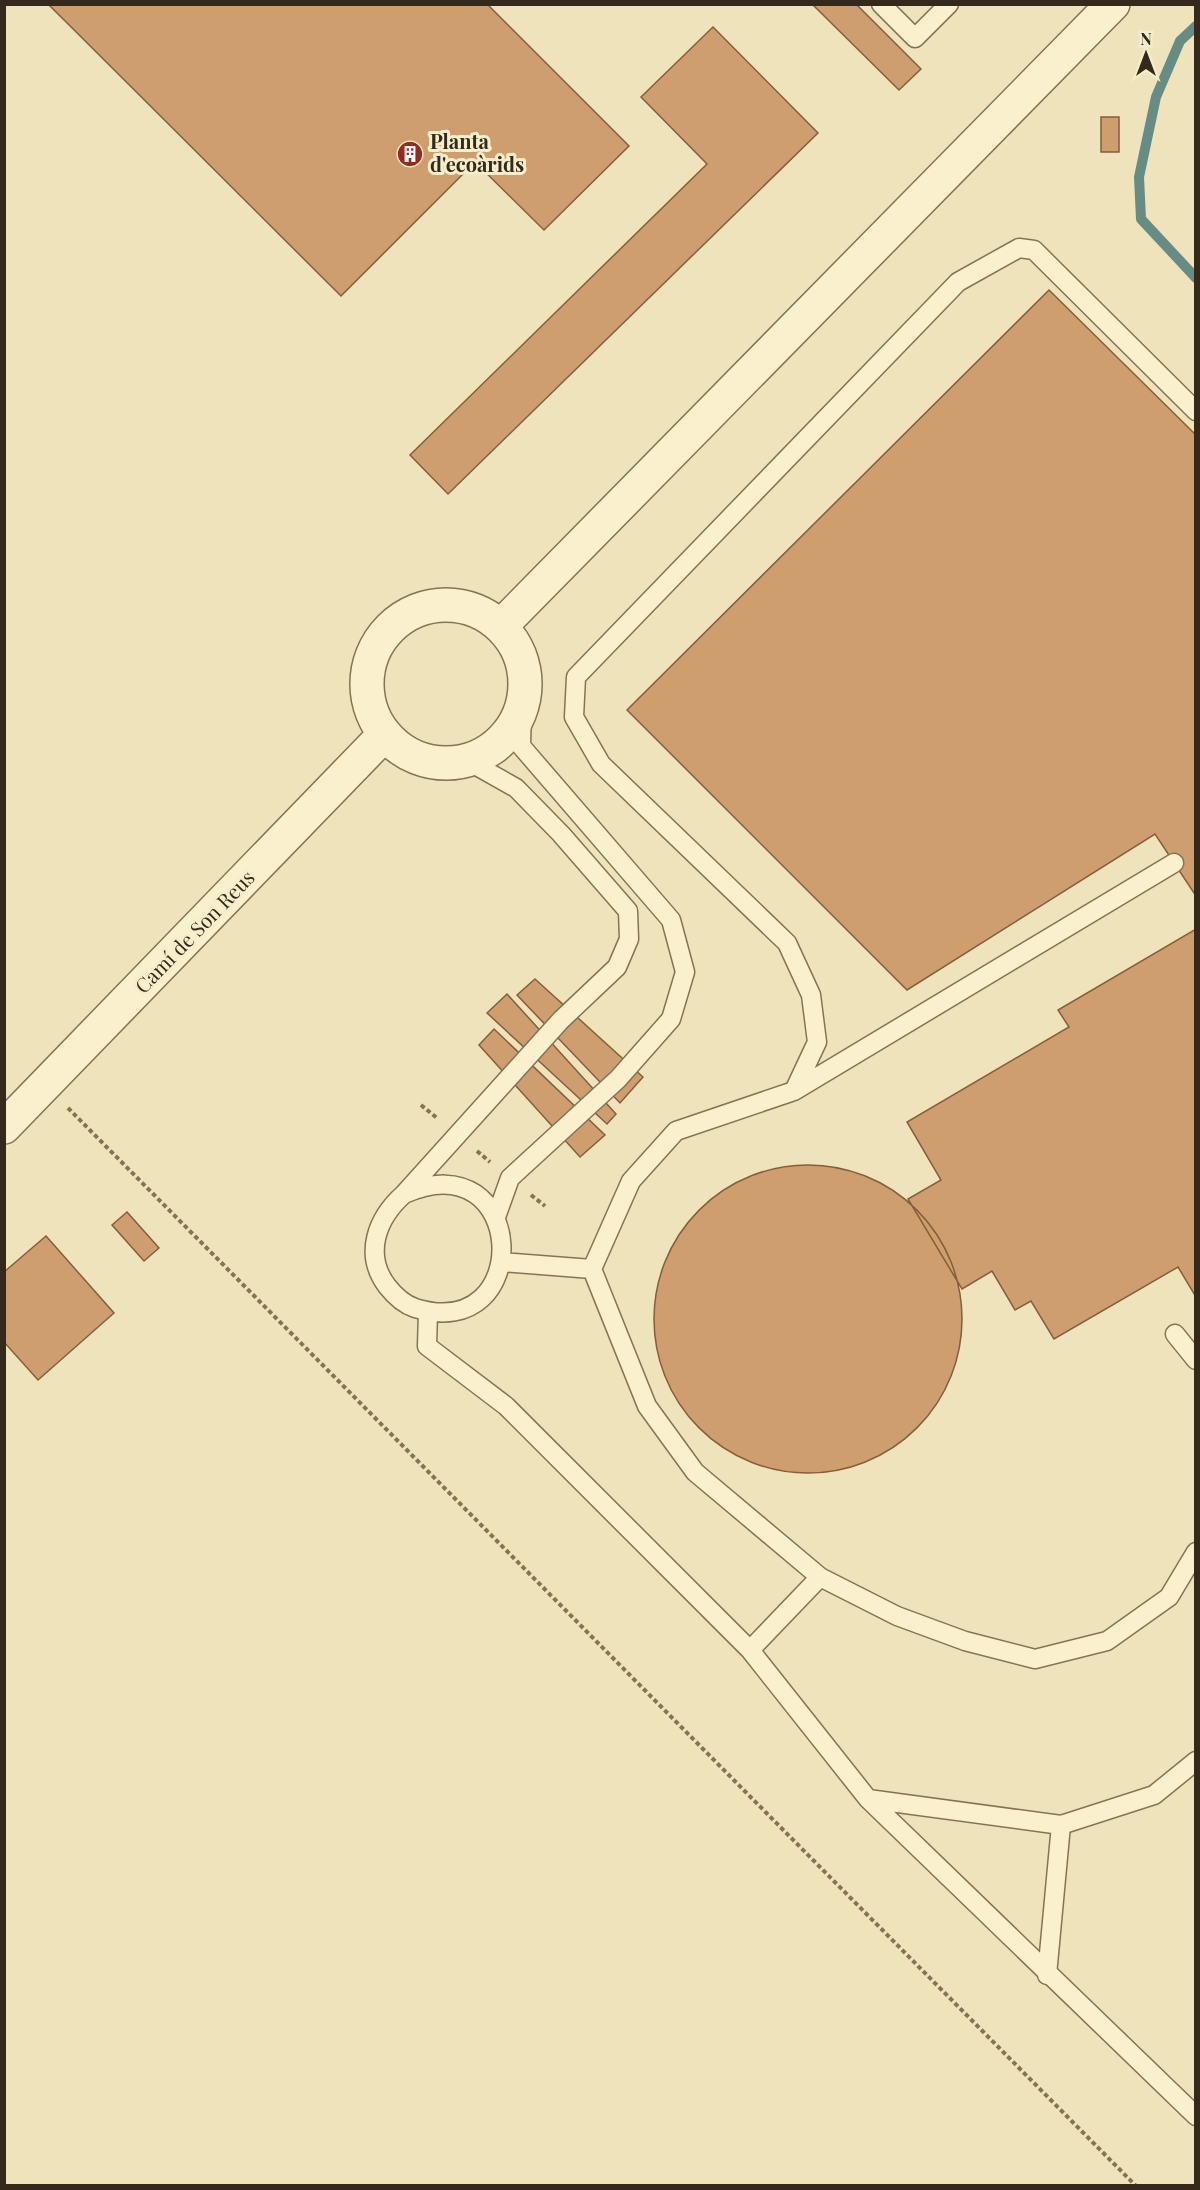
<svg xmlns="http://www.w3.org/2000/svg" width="1200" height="2190" viewBox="0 0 1200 2190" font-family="'Playfair Display',serif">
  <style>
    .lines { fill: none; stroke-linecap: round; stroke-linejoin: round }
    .stream { stroke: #678c86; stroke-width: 10 }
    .building { fill: #ce9e6f; stroke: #865e3a; stroke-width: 1.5 }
    .service-casing { stroke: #867355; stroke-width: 21 }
    .minor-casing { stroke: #867355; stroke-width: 36 }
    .path { stroke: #867355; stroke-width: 4; stroke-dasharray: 4.5 3; stroke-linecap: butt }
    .service { stroke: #faf0ce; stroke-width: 18 }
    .minor { stroke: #faf0ce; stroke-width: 33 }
    .labels { text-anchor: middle; stroke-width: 6; stroke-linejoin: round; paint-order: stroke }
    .poi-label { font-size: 20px; font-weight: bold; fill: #34291a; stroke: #f6edcb; text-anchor: start }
    .street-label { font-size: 20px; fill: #34291a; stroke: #f6edcb }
  </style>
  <rect width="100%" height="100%" fill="#efe3bb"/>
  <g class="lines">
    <path class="stream" d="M 1196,26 L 1180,41 L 1156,97 L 1139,177 L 1141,219 L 1196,278"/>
  </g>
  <path class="building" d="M 48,4 L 487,4 L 629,146 L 544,230 L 475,162 L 341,296 Z
    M 812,4 L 856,4 L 921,69 L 899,90 Z
    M 713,27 L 818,133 L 448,494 L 410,455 L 707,164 L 641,97 Z
    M 1101,117 L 1119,117 L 1119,152 L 1101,152 Z
    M 1049,290 L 1196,435 L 1196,896 L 1155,834 L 907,990 L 627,710 Z
    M 1196,929 L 1196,1297 L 1178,1267 L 1054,1339 L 1031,1301 L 1015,1310 L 992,1271 L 962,1289 L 908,1199 L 941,1180 L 907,1122 L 1069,1027 L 1058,1010 Z
    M 535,979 L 643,1077 L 620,1103 L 517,995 Z
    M 507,994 L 616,1114 L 607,1124 L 487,1013 Z
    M 494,1029 L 605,1135 L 580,1157 L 479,1045 Z
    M654 1319a154 154 0 1 1 308 0a154 154 0 1 1-308 0Z
    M 127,1212 L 159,1248 L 144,1261 L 112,1225 Z
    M 46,1236 L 114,1313 L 38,1380 L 4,1342 L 4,1272 Z"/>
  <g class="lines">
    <g class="service-casing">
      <path id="service" d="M 881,4 L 915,38 L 949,4
        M 1196,411 L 1034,250 L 1019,248 L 958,282 L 576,677 L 574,717 L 601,764 L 787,943 L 811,995 L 817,1042 L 794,1091 L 676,1131 L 631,1181 L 592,1269 L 647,1406 L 695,1472 L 820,1577 L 897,1616 L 965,1641 L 1035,1659 L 1107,1641 L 1169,1597 L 1196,1552
        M 794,1091 L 1174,863
        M 404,1194 C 528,1139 536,1345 415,1308 C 403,1304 394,1295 387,1286 C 363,1254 377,1218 404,1194 L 561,1020 L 617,967 L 629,939 L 628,911 L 561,834 L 516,788 L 468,761
        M 496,1217 L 510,1178 L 618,1079 L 671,1019 L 685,972 L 671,920 L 521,746 L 522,707
        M 502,1262 L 592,1269
        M 428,1312 L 427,1346 L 506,1406 L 750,1650 L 868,1799 L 1196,2116
        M 1175,1334 L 1196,1360
        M 750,1650 L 820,1577
        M 868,1799 L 1061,1825 L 1154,1795 L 1196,1761
        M 1047,1975 L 1061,1825"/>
    </g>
    <g class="minor-casing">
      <path id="minor" d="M367 684a79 79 0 1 1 158 0a79 79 0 1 1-158 0Z
        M 501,626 L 1113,4
        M 4,1127 L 384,735"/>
    </g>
    <path class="path" d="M 421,1105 L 437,1118
      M 68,1108 L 1136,2186
      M 477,1151 L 490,1162
      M 531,1195 L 545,1206"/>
    <use href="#service" class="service"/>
    <use href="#minor" class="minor"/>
  </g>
  <defs>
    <g id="building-disc" transform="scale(1.35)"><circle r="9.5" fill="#962b23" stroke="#f6edcb"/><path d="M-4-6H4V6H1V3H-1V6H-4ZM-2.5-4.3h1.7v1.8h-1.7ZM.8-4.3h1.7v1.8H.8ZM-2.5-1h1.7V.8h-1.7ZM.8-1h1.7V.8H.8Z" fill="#fff"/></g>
  </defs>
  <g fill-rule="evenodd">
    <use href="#building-disc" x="410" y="154"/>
  </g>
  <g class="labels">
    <g class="poi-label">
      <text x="430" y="149">Planta<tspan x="430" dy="23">d'ecoàrids</tspan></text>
    </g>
    <g class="street-label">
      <text transform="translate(195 932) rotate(-46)" y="7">Camí de Son Reus</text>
    </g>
  </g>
  <rect width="1200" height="2190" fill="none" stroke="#34291a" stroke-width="12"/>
  <g transform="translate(1146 54)" stroke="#f6edcb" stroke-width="4.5" paint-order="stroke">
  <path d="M0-4.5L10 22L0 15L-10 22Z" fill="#34291a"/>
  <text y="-9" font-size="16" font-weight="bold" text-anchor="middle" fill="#34291a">N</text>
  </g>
</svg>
